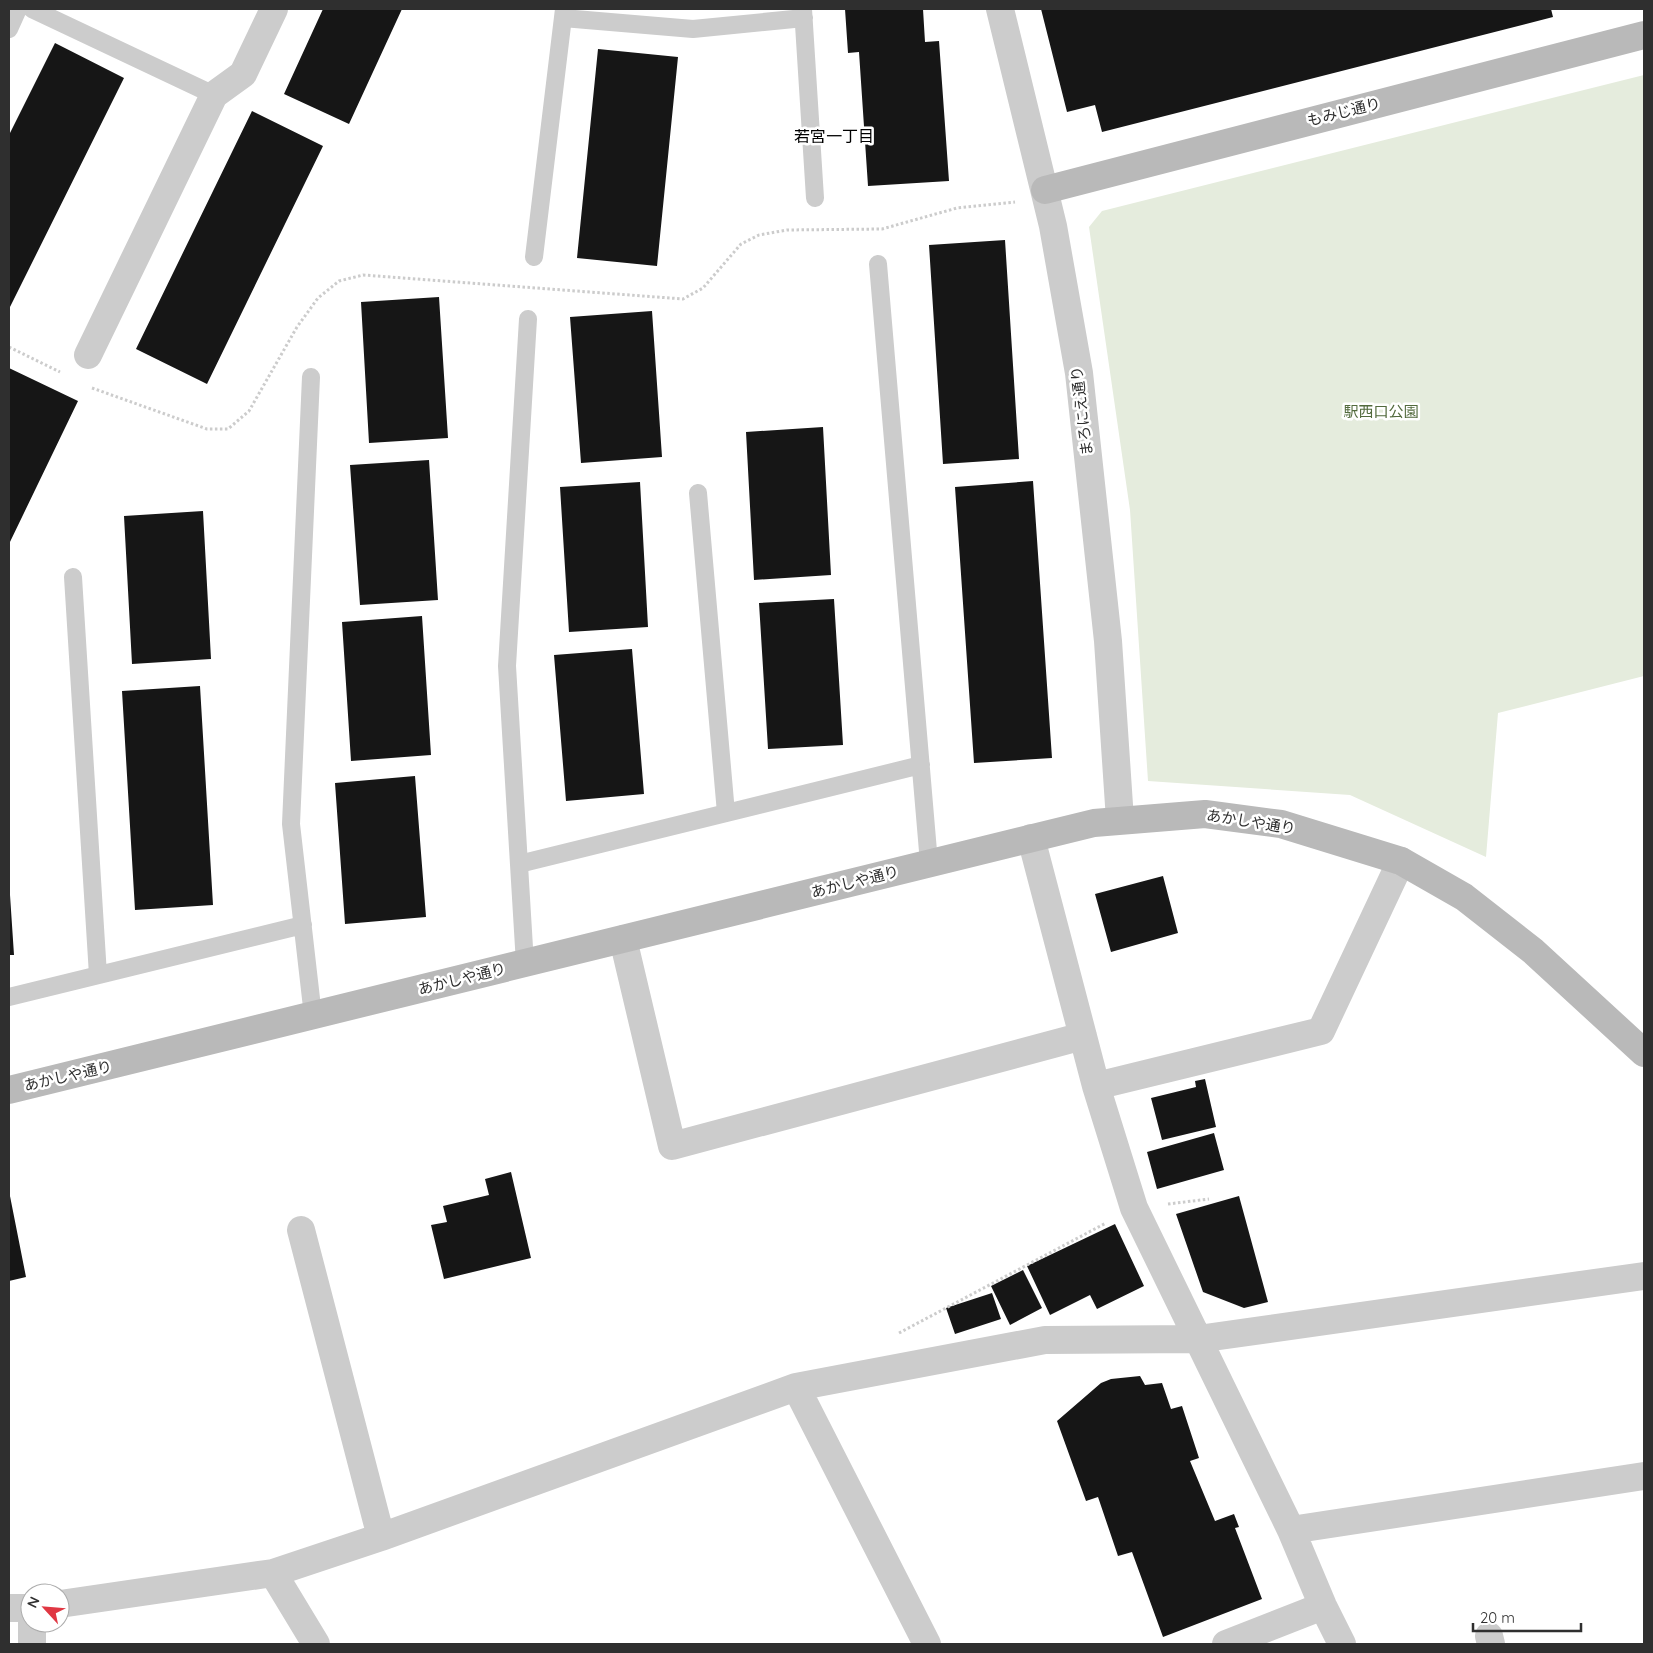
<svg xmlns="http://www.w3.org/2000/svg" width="1653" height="1653" viewBox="0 0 1653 1653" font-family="Quicksand,'Noto Sans JP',sans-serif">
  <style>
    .green { fill: #e5ecdd }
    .building { fill: #161616 }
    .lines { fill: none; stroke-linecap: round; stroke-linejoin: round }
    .path { stroke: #ccc; stroke-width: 3; stroke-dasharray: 2.5 2.5; stroke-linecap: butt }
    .lane { stroke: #ccc; stroke-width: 18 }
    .street { stroke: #ccc; stroke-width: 28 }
    .secondary { stroke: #b9b9b9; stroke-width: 28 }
    .labels { text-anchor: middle; stroke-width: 5; stroke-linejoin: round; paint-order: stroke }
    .street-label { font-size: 15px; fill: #2f2f2f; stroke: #fff }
    .park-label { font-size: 15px; fill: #526a3d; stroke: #fff }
    .neighbourhood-label { font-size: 16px; fill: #000; stroke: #fff }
  </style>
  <rect width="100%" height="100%" fill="#fff"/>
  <path class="green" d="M 1644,75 L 1644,676 L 1498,713 L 1486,857 L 1350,795 L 1148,781 L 1130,510 L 1089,227 L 1102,211 Z"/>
  <path class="building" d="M 323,9 L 402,9 L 349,124 L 284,94 Z
    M 845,9 L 923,9 L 925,42 L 939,41 L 949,181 L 868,186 L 859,52 L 848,53 Z
    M 1041,9 L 1551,9 L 1553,17 L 1102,132 L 1095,105 L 1067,112 Z
    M 55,43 L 124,78 L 9,309 L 9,135 Z
    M 598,49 L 678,57 L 657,266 L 577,258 Z
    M 252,111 L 323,146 L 207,384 L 136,349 Z
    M 1005,240 L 1019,459 L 943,464 L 929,245 Z
    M 439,297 L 448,438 L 369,443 L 361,302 Z
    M 652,311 L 662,457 L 581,463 L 570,317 Z
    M 9,368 L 78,401 L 9,544 Z
    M 823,427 L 831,575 L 754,580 L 746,432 Z
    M 429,460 L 438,600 L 360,605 L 350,465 Z
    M 1033,481 L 1052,758 L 974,763 L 955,487 Z
    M 640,482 L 648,627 L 569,632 L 560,487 Z
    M 203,511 L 211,659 L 132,664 L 124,516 Z
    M 834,599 L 843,745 L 768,749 L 759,603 Z
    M 422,616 L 431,755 L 351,761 L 342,622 Z
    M 632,649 L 644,794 L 566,801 L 554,655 Z
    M 200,686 L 213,905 L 135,910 L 122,691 Z
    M 415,776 L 426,917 L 345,924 L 335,783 Z
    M 1163,876 L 1178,933 L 1111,952 L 1095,894 Z
    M 9,880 L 14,955 L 9,955 Z
    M 1205,1079 L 1216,1127 L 1162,1140 L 1151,1098 L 1196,1087 L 1195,1081 Z
    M 1214,1133 L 1224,1170 L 1157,1189 L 1147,1152 Z
    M 511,1172 L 531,1258 L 444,1279 L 431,1225 L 447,1222 L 443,1206 L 489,1195 L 485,1179 Z
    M 9,1191 L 26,1277 L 9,1281 Z
    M 1239,1196 L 1268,1302 L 1244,1308 L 1203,1292 L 1176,1214 Z
    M 1115,1224 L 1144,1286 L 1097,1309 L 1090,1295 L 1050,1315 L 1027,1266 Z
    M 1023,1270 L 1042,1308 L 1010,1325 L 991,1286 Z
    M 992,1293 L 1001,1319 L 955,1334 L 946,1308 Z
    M 1140,1376 L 1145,1385 L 1162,1383 L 1171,1409 L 1182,1406 L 1199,1458 L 1190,1461 L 1215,1521 L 1234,1514 L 1239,1527 L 1235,1528 L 1262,1599 L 1163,1637 L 1132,1552 L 1118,1556 L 1098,1497 L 1086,1501 L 1057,1421 L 1101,1383 L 1111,1379 Z"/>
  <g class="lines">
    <path class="path" d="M 9,347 L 60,372
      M 92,388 L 207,429 L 228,429 L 249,411 L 297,327 L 318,298 L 339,281 L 363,275 L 683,299 L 703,288 L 741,244 L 759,235 L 787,230 L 882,229 L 957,208 L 1015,202
      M 1168,1204 L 1209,1199
      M 899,1333 L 1106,1223"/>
    <path class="lane" d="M 32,9 L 214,95
      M 803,9 L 815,198
      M 563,18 L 693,29 L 804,18
      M 9,29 L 18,9
      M 534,257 L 564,9
      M 878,264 L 929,863
      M 311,377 L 291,824 L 313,1016
      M 698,493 L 726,813
      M 73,577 L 98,975
      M 519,864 L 921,765
      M 525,964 L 507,666 L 528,319
      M 9,997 L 303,925"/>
    <path class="street" d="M 1000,9 L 1053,226 L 1079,373 L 1108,641 L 1120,820
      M 88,355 L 214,95 L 243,74 L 274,9
      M 1031,838 L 1096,1086 L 1134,1208 L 1291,1530 L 1323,1606 L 1342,1644
      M 623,939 L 672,1146 L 1083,1036
      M 1096,1086 L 1321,1031 L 1401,861
      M 301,1230 L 381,1537
      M 796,1387 L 927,1644
      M 1291,1530 L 1644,1476
      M 273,1573 L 316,1644
      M 60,1604 L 273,1573 L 381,1537 L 796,1387 L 1045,1340 L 1198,1339 L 1644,1276
      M 9,1608 L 30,1608
      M 32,1623 L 32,1644
      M 1489,1636 L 1491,1644
      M 1226,1644 L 1323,1606"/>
    <path class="secondary" d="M 1045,190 L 1644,35
      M 9,1090 L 1094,823 L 1205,814 L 1281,824 L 1401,861 L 1464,897 L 1533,951 L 1644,1053"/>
  </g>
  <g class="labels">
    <g class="street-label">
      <text transform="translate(1344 112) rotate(-14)" y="5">もみじ通り</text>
      <text transform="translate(1082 411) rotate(-97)" y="5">まろにえ通り</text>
      <text transform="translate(1251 822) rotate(9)" y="5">あかしや通り</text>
      <text transform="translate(855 882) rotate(-14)" y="5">あかしや通り</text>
      <text transform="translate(462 979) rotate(-14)" y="5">あかしや通り</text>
      <text transform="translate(68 1076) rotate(-13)" y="5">あかしや通り</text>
    </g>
    <g class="park-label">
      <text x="1381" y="417">駅西口公園</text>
    </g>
    <g class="neighbourhood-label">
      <text x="834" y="142">若宮一丁目</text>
    </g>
  </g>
  <rect width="1653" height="1653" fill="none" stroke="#2f2f2f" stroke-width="20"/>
  <g transform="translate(45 1608) rotate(296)"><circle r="24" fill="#ffffff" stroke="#acacac"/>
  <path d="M0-4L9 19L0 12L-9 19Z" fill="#e03743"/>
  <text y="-8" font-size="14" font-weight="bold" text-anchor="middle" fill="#2f2f2f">N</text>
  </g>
  <path d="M1473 1623v8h108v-8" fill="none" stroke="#2f2f2f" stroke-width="2.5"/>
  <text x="1480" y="1623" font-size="15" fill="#2f2f2f" stroke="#ffffff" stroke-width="4" paint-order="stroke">20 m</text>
</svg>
